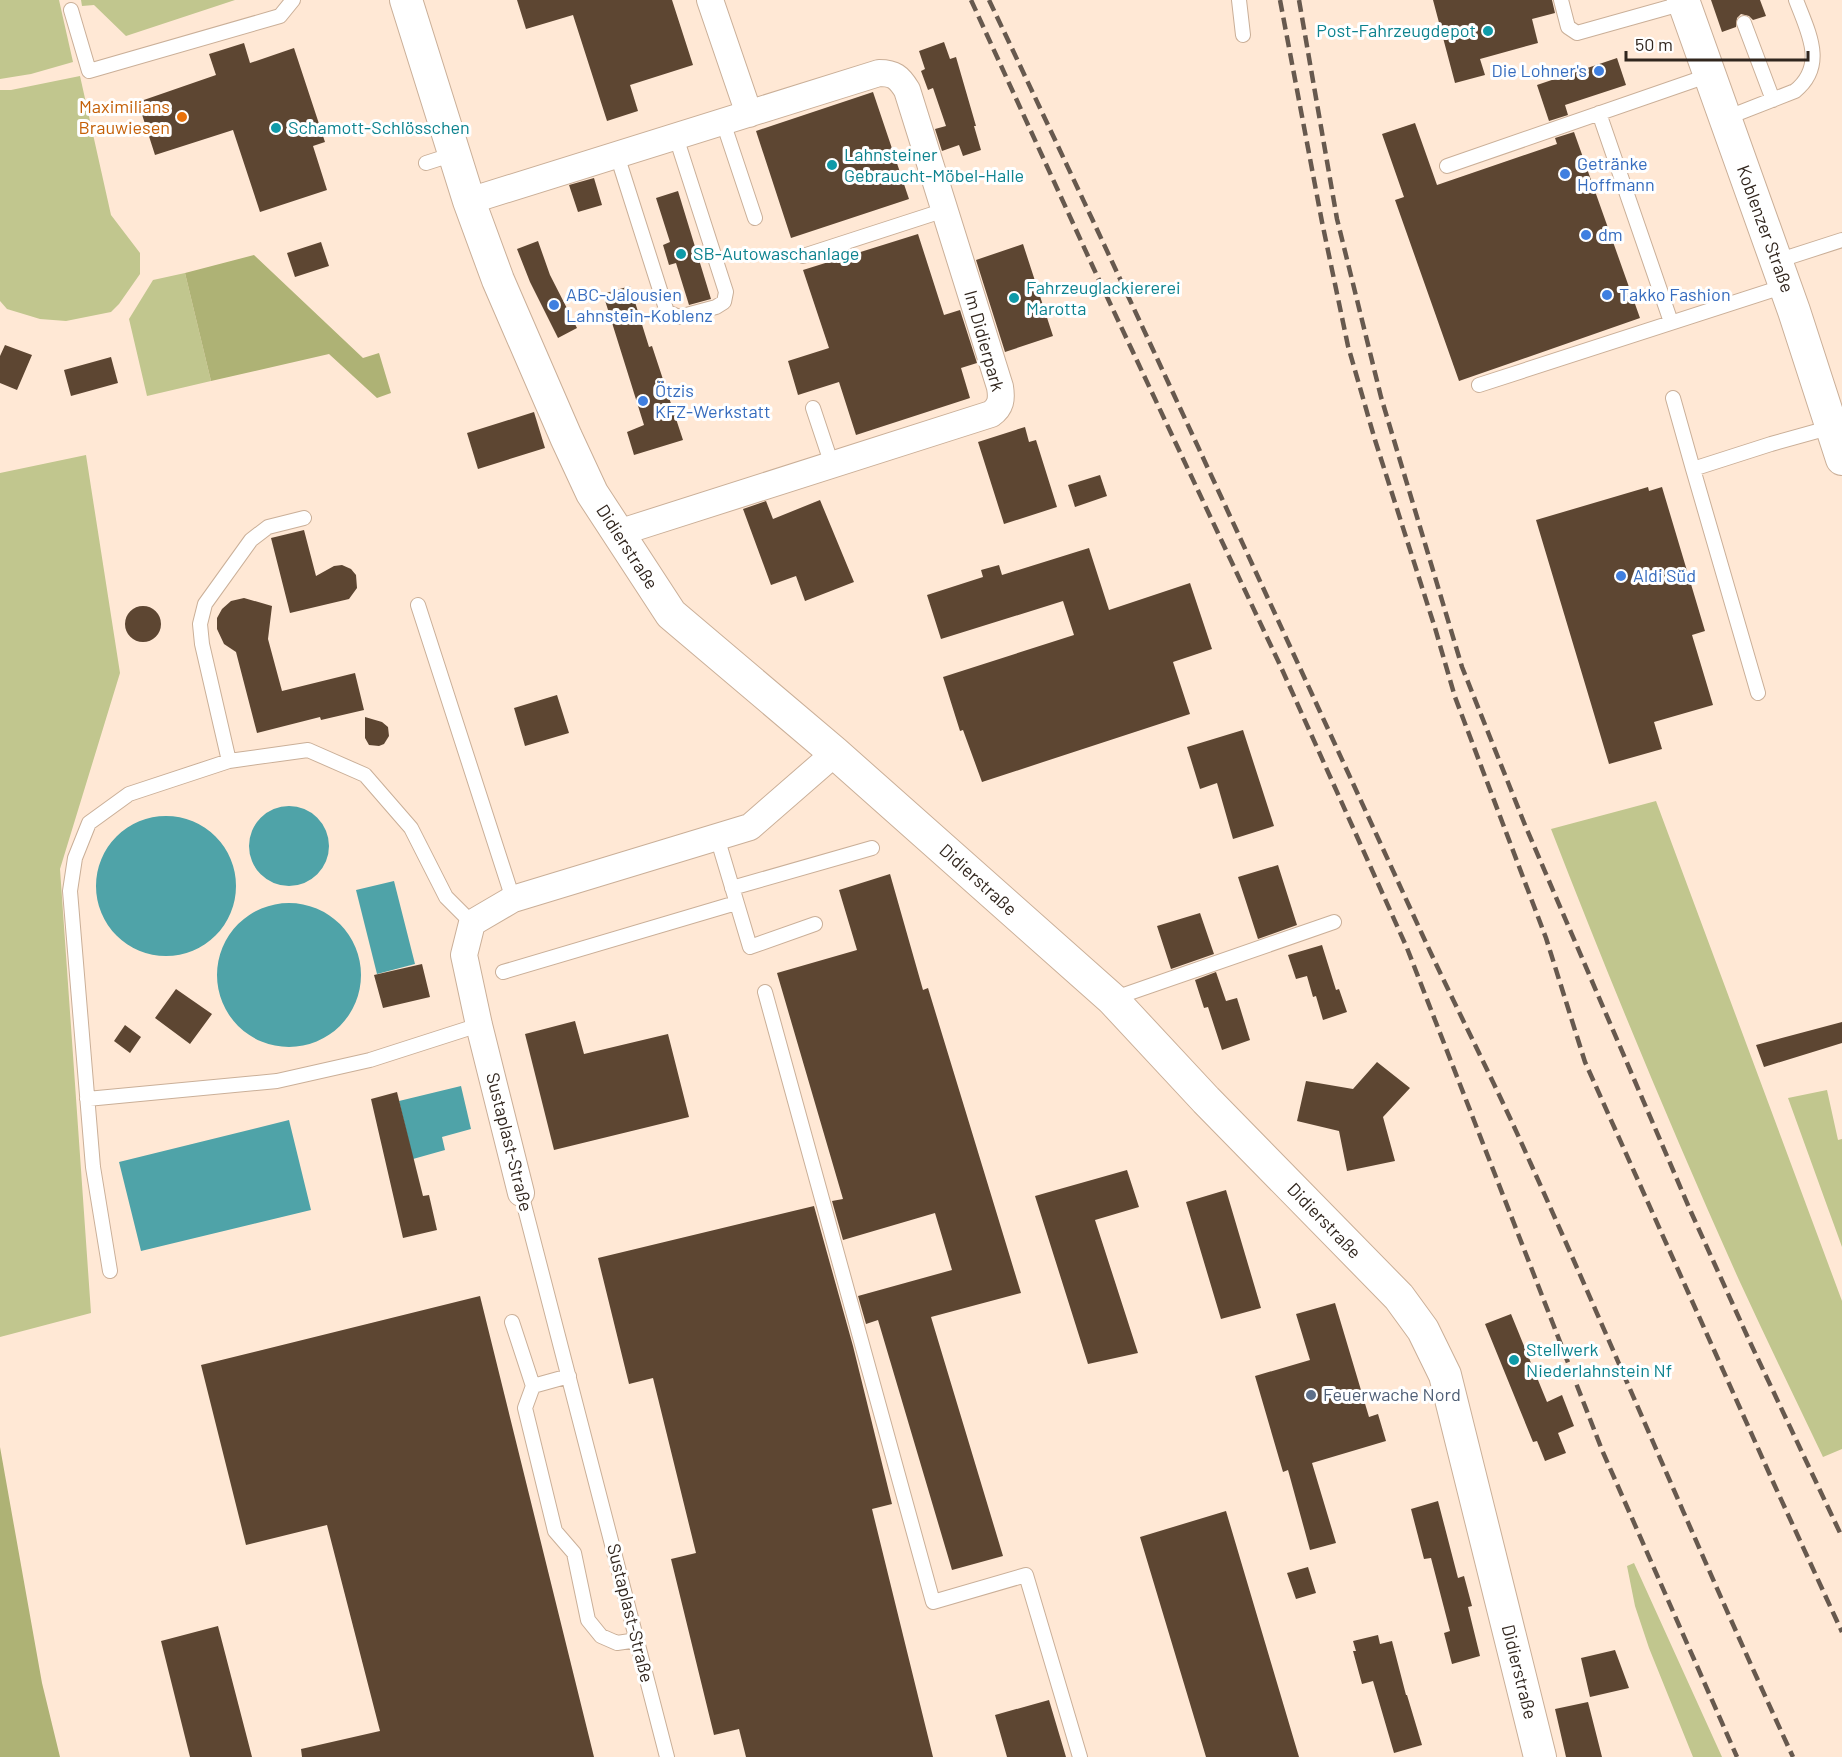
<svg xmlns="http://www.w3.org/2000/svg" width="1842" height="1757" viewBox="0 0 1842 1757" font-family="Barlow,sans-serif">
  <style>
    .green { fill: #c1c68e }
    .forest { fill: #aeb275 }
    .water { fill: #4fa3a8 }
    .building { fill: #5d4632 }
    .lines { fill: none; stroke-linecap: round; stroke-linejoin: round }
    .service-casing { stroke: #caaf98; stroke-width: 16 }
    .minor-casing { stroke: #caaf98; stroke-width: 28 }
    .tertiary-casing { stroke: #caaf98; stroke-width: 34 }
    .service { stroke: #fff; stroke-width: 14 }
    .minor { stroke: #fff; stroke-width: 26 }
    .tertiary { stroke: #fff; stroke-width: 32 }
    .rail { stroke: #67594e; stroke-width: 4.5; stroke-dasharray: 12 6; stroke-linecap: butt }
    .culture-dot { fill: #0f9aa8; stroke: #fff; stroke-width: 2 }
    .shop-dot { fill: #3f7fe0; stroke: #fff; stroke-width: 2 }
    .food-dot { fill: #e8710a; stroke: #fff; stroke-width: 2 }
    .service-dot { fill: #5c6f8a; stroke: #fff; stroke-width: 2 }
    .labels { text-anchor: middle; stroke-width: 6; stroke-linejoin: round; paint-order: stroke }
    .culture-label { font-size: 18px; fill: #0d838f; stroke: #fff; text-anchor: start }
    .shop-label { font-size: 18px; fill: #366cbe; stroke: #fff; text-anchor: start }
    .food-label { font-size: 18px; fill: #c56008; stroke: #fff; text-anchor: end }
    .street-label { font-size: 18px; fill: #31261e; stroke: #fff }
    .service-label { font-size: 18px; fill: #4e5e75; stroke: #fff; text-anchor: start }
  </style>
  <rect width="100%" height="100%" fill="#ffe8d5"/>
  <path class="green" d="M 0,0 L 59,0 L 73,62 L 31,74 L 0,79 Z
    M 81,0 L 235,0 L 126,36 L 94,5 L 82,6 Z
    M 80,76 L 111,215 L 140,253 L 140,274 L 119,304 L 111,312 L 66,321 L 40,319 L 7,309 L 0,301 L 0,90 L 11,90 Z
    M 185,273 L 211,381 L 147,396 L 129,319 L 153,280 Z
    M 86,455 L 120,673 L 60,869 L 91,1313 L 0,1337 L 0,473 Z
    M 1656,801 L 1842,1301 L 1842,1449 L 1823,1457 C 1795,1398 1766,1339 1739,1280 C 1672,1131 1610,981 1551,829 Z
    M 1827,1090 L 1838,1140 L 1842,1139 L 1842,1247 L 1788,1098 Z
    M 1634,1563 L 1722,1757 L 1693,1757 L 1649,1648 L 1635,1606 L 1627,1566 Z"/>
  <path class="forest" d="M 254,255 L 363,358 L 379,353 L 391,393 L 377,398 L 329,354 L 211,381 L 185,273 Z
    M 0,1447 L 42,1683 L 60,1757 L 0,1757 Z"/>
  <path class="water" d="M249 846a40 40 0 1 1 80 0a40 40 0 1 1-80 0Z
    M96 886a70 70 0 1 1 140 0a70 70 0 1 1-140 0Z
    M 394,881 L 415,964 L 377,974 L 356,890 Z
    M217 975a72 72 0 1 1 144 0a72 72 0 1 1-144 0Z
    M 461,1086 L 471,1129 L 442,1137 L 445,1150 L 413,1159 L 399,1101 Z
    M 289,1120 L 311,1210 L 141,1251 L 119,1162 Z"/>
  <path class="building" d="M 517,0 L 672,0 L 693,65 L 630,85 L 638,111 L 607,121 L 573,15 L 526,29 Z
    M 1433,0 L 1552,0 L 1555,13 L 1532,19 L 1538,43 L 1480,59 L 1485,75 L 1455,83 Z
    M 1711,0 L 1760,0 L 1766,16 L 1753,20 L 1749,16 L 1741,14 L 1737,18 L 1736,27 L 1722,32 Z
    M 944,42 L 950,59 L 956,57 L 976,126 L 974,126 L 981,150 L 963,156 L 959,145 L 942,151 L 935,129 L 946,126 L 933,88 L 928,90 L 921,71 L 925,69 L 919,51 Z
    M 244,43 L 250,63 L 294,48 L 325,142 L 313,146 L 327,190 L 260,212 L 233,130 L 155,155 L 138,102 L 216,75 L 209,54 Z
    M 1617,58 L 1626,85 L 1565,105 L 1568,115 L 1549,121 L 1537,85 Z
    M 873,92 L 909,199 L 791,238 L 756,131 Z
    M 1415,123 L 1437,185 L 1557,144 L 1555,138 L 1574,132 L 1640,318 L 1459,381 L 1395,200 L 1404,197 L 1382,134 Z
    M 594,178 L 602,205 L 578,212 L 569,185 Z
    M 678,191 L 711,299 L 689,305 L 676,263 L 669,265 L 663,245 L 670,242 L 656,198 Z
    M 918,234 L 944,315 L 960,310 L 977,363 L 961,368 L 970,398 L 856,435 L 839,382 L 798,395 L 788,361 L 829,348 L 803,270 Z
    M 538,241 L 550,275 L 577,328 L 558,338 L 530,282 L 517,249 Z
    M 321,242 L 329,266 L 295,277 L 287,253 Z
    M 1023,244 L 1053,336 L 1005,352 L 976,260 Z
    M 630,286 L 649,347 L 652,346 L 683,440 L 634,455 L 627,432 L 644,425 L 603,294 Z
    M 5,345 L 32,355 L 17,390 L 0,383 L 0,356 Z
    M 111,357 L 118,383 L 71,396 L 64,370 Z
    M 534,412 L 545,448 L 478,469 L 467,433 Z
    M 1025,427 L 1029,442 L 1036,440 L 1057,507 L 1004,524 L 978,442 Z
    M 1100,475 L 1107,496 L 1075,507 L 1068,485 Z
    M 1648,487 L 1649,491 L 1662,487 L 1705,631 L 1692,635 L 1713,705 L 1654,722 L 1662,749 L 1609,764 L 1536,520 Z
    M 820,500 L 854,582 L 805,601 L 796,576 L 771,585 L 743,509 L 766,501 L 773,519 Z
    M 304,530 L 316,576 L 334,566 L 342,565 L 351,569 L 356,575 L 357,588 L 349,599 L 290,613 L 271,538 Z
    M 1089,548 L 1109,610 L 1190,583 L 1212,649 L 1173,662 L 1190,714 L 982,782 L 963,730 L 960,731 L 943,677 L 1074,635 L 1063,601 L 941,639 L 927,595 L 983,577 L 981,570 L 999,565 L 1002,575 Z
    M 244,598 L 272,606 L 268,639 L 282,691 L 355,673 L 364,710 L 321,720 L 320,717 L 257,733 L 236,652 L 224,644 L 217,629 L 217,618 L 222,609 L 231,601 Z
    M125 624a18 18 0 1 1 36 0a18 18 0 1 1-36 0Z
    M 557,695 L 569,733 L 525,746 L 514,708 Z
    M 365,717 L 382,722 L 388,727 L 389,736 L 384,744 L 379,746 L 369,745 L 365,738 Z
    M 1243,730 L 1274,826 L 1233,839 L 1217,783 L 1200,789 L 1187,747 Z
    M 1278,865 L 1297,925 L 1258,939 L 1238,877 Z
    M 890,874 L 923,990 L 928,988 L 1021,1293 L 931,1317 L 1003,1556 L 952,1570 L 878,1320 L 866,1324 L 858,1296 L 952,1270 L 935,1213 L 843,1240 L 832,1201 L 843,1199 L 777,973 L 857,950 L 839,890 Z
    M 1200,913 L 1214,954 L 1171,969 L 1157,926 Z
    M 1322,945 L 1336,990 L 1339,989 L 1347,1012 L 1323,1020 L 1316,996 L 1313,997 L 1307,976 L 1296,979 L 1288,955 Z
    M 422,964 L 430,997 L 383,1008 L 374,975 Z
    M 1216,972 L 1226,1001 L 1237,998 L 1250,1040 L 1222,1050 L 1208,1007 L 1204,1008 L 1195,980 Z
    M 176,989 L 212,1014 L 190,1044 L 155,1018 Z
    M 575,1021 L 584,1054 L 668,1034 L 689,1117 L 554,1150 L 525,1034 Z
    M 1842,1022 L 1842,1043 L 1764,1067 L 1756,1045 Z
    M 125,1025 L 141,1037 L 130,1053 L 114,1041 Z
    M 1377,1062 L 1410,1088 L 1383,1117 L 1395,1161 L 1347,1171 L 1339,1131 L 1297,1121 L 1306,1081 L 1353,1089 Z
    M 397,1092 L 423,1196 L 429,1195 L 437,1230 L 403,1238 L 371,1099 Z
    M 1127,1170 L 1139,1207 L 1095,1220 L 1138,1353 L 1088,1364 L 1035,1196 Z
    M 1226,1190 L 1261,1308 L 1221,1319 L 1186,1202 Z
    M 814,1206 L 853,1346 L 892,1504 L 872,1509 L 933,1757 L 746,1757 L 739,1729 L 714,1735 L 671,1559 L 696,1553 L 653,1378 L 629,1384 L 598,1258 Z
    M 480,1296 L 594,1757 L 302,1757 L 301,1749 L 380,1731 L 327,1525 L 246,1545 L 201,1365 Z
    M 1335,1303 L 1369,1417 L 1378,1414 L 1386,1441 L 1312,1463 L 1336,1543 L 1310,1550 L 1288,1470 L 1283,1472 L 1255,1376 L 1310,1360 L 1296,1314 Z
    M 1511,1314 L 1547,1402 L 1562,1395 L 1574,1426 L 1558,1433 L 1566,1453 L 1545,1461 L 1537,1441 L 1533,1442 L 1485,1324 Z
    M 1438,1501 L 1458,1578 L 1464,1576 L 1472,1606 L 1468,1607 L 1480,1656 L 1452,1664 L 1444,1633 L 1450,1631 L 1431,1558 L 1424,1559 L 1411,1509 Z
    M 1226,1511 L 1299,1757 L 1206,1757 L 1140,1537 Z
    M 1308,1567 L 1316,1593 L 1296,1599 L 1287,1573 Z
    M 218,1626 L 252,1757 L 190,1757 L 161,1641 Z
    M 1378,1635 L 1380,1644 L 1392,1641 L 1406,1695 L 1407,1695 L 1422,1745 L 1394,1753 L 1373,1681 L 1362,1684 L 1353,1651 L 1356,1651 L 1353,1641 Z
    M 1615,1650 L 1629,1688 L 1590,1697 L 1581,1658 Z
    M 1049,1700 L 1066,1757 L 1007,1757 L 995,1715 Z
    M 1588,1702 L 1602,1757 L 1566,1757 L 1555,1709 Z"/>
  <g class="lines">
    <g class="service-casing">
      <path id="service" d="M 1239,0 L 1243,35
        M 1561,0 L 1568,27 L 1577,33 L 1684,3
        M 71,10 L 89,71 L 280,16 L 293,0
        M 1744,23 L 1773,100
        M 1599,113 L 1671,322
        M 1726,118 L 1795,91 C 1827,65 1808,32 1796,0
        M 723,122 L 755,218
        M 617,155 L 667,312 L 679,317 L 716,307 L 724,302 L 726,292 L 676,137
        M 426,163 L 454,154
        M 1447,166 L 1710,75
        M 803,256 L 945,210
        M 1777,261 L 1842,240
        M 1479,385 L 1785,286
        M 1673,398 L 1693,469 L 1771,444 L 1832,427
        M 813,408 L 832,465
        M 1693,469 L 1758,693
        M 418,605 L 513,899
        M 229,761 L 202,644 L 200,624 L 205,604 L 251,540 L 268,527 L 304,518
        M 717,837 L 750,947 L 815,924
        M 732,888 L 872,848
        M 503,972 L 736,903
        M 765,992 L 933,1602 L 1026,1575 L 1080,1757
        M 1112,999 L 1334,922
        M 87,1099 L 277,1081 L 370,1060 L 479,1025
        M 521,1193 L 667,1757
        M 110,1271 L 93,1167 L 70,891 L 75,858 L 89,823 L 129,794 L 229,761 L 308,750 L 365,775 L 411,828 L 446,897 L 472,923
        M 512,1322 L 533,1386 L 569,1376
        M 533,1386 L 525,1408 L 555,1531 L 574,1553 L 588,1620 L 601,1636 L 617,1643 L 637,1640"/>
    </g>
    <g class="minor-casing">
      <path id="minor" d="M 710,0 L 749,114
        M 469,201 L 879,73 C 894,73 899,77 907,90 L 1000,387 C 1002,399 1001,407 991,414 L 618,533
        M 521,1193 L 479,1025 L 464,955 L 472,923 L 513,899 L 750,827 L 835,753"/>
    </g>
    <g class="tertiary-casing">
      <path id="tertiary" d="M 406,0 L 469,201 L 498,280 L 566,437 L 592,493 L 671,614 L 835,753 L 1112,999 L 1206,1100 L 1399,1297 L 1423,1330 L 1445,1375 L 1540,1757
        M 1683,0 L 1794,311 L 1842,459"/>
    </g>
    <use href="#service" class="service"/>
    <use href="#minor" class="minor"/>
    <use href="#tertiary" class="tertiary"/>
    <path class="rail" d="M 971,0 L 1093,267 L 1280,665 L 1407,948 L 1602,1450 L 1737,1757
      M 989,0 C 1136,310 1279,622 1422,934 C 1457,1010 1496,1085 1530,1162 C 1619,1360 1702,1560 1793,1757
      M 1280,0 L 1322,222 L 1348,346 L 1375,440 L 1435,628 L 1455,697 L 1546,938 L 1585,1062 L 1774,1484 L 1842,1632
      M 1299,0 L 1337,219 L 1381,397 L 1462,667 L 1525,825 L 1691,1212 L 1749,1340 L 1842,1537"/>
  </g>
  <g class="culture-dot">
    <circle cx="1488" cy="31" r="6"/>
    <circle cx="276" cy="128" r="6"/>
    <circle cx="832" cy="165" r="6"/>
    <circle cx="681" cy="254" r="6"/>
    <circle cx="1014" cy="298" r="6"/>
    <circle cx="1514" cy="1360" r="6"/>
  </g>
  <g class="shop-dot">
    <circle cx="1599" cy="71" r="6"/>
    <circle cx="1565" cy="174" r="6"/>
    <circle cx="1586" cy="235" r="6"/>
    <circle cx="1607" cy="295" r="6"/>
    <circle cx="554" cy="305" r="6"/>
    <circle cx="643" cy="401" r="6"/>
    <circle cx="1621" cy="576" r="6"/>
  </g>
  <circle class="food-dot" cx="182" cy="117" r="6"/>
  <circle class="service-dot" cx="1311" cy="1395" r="6"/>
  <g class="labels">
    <g class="culture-label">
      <text x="1476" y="37" text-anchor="end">Post-Fahrzeugdepot</text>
      <text x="288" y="134">Schamott-Schlösschen</text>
      <text x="844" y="161">Lahnsteiner<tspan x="844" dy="21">Gebraucht-Möbel-Halle</tspan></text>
      <text x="693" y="260">SB-Autowaschanlage</text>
      <text x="1026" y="294">Fahrzeuglackiererei<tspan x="1026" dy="21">Marotta</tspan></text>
      <text x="1526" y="1356">Stellwerk<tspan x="1526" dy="21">Niederlahnstein Nf</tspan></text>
    </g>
    <g class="shop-label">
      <text x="1587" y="77" text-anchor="end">Die Lohner's</text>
      <text x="1577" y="170">Getränke<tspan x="1577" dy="21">Hoffmann</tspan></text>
      <text x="1598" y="241">dm</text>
      <text x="566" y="301">ABC-Jalousien<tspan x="566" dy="21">Lahnstein-Koblenz</tspan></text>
      <text x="1619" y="301">Takko Fashion</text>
      <text x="655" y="397">Ötzis<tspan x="655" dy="21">KFZ-Werkstatt</tspan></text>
      <text x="1633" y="582">Aldi Süd</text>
    </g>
    <g class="food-label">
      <text x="170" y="113">Maximilians<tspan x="170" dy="21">Brauwiesen</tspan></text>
    </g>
    <g class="street-label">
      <text transform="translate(1765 229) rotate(70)" y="6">Koblenzer Straße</text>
      <text transform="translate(984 341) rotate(74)" y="6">Im Didierpark</text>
      <text transform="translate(627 547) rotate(57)" y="6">Didierstraße</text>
      <text transform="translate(978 880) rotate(42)" y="6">Didierstraße</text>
      <text transform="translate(509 1142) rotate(76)" y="6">Sustaplast-Straße</text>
      <text transform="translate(1324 1221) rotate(46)" y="6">Didierstraße</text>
      <text transform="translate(630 1613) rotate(76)" y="6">Sustaplast-Straße</text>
      <text transform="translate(1519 1672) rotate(76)" y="6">Didierstraße</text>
    </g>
    <g class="service-label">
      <text x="1323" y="1401">Feuerwache Nord</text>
    </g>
  </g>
  <path d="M1626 51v9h182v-9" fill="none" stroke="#31261e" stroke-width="3"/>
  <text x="1635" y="51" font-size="18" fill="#31261e" stroke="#ffffff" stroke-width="4.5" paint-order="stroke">50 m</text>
</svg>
